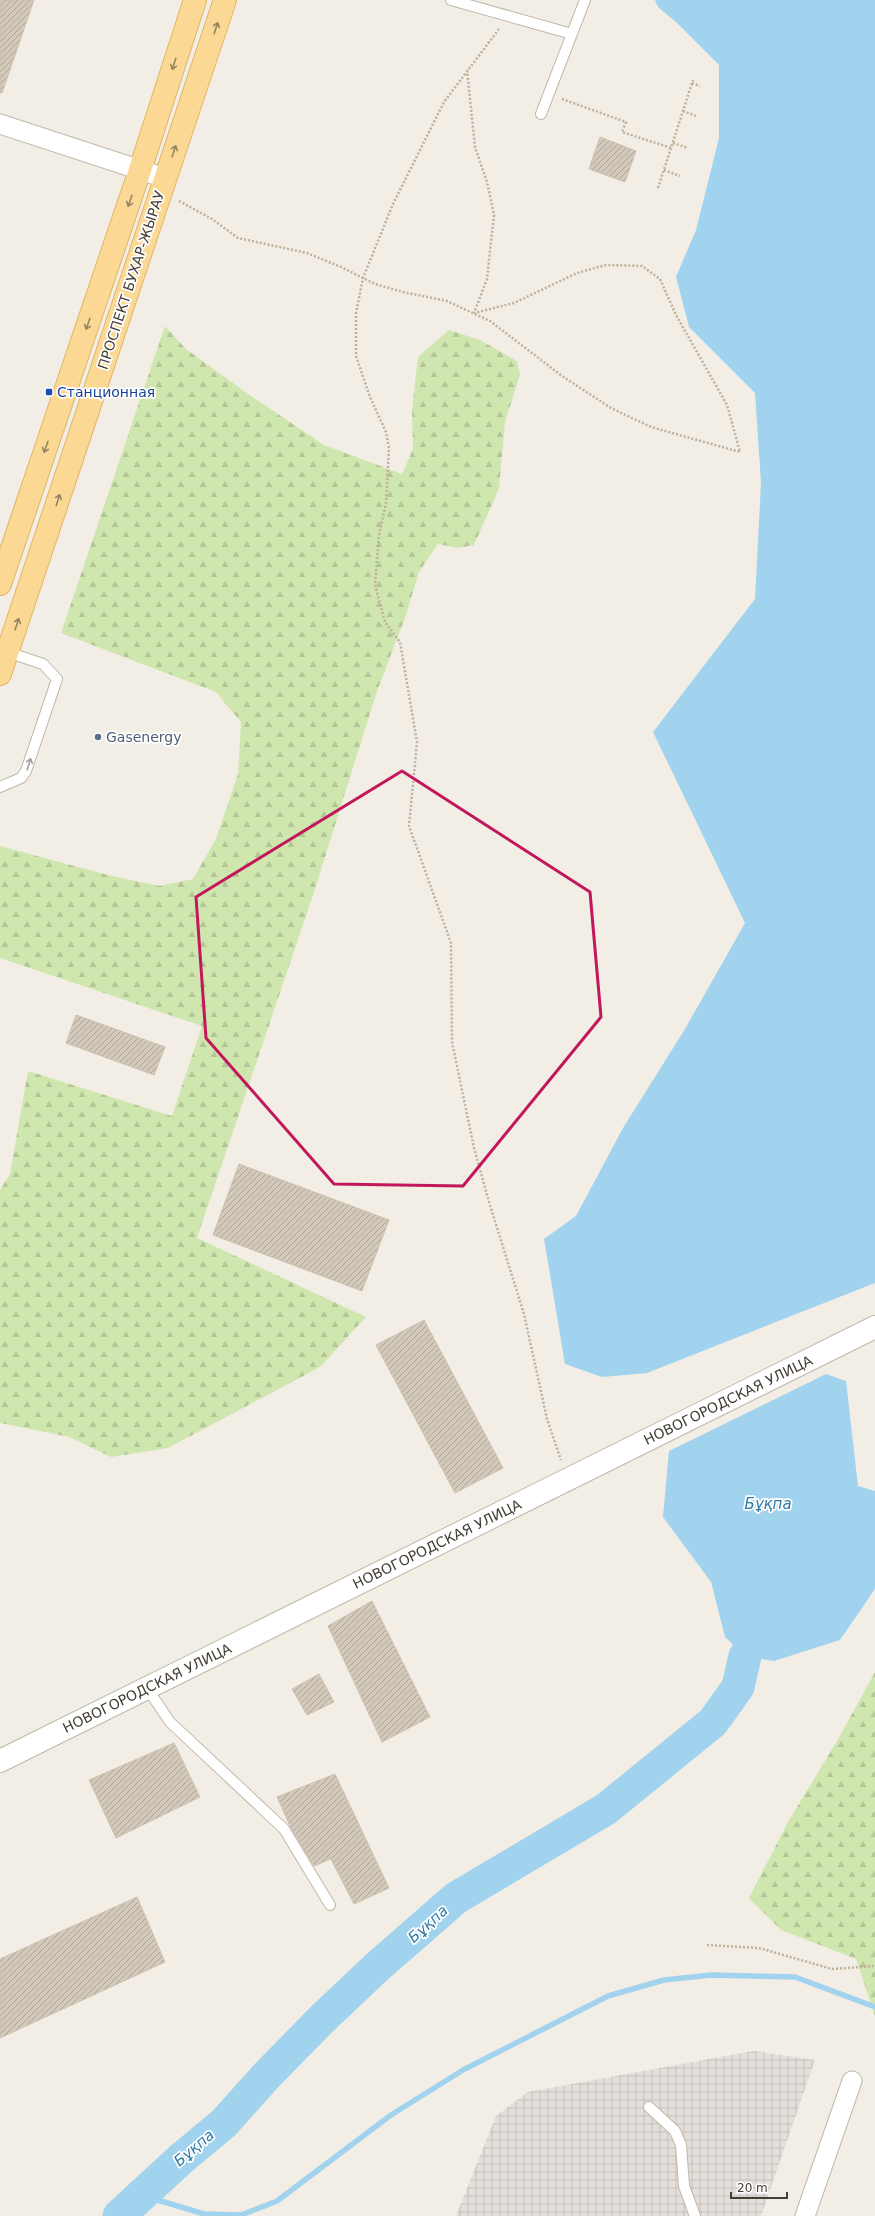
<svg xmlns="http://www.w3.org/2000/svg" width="875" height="2216" viewBox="0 0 875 2216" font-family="'DejaVu Sans',sans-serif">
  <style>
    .industrial { fill: url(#industrial-grid) }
    .forest { fill: url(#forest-firs) }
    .water { fill: #a2d3ee }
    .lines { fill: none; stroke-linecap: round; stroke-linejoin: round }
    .stream { stroke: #a2d3ee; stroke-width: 5.5 }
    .river { stroke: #a2d3ee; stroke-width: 33 }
    .building { fill: url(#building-hatch); stroke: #cec0ae }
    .service-casing { stroke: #c0b8ab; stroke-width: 12 }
    .minor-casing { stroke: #c0b8ab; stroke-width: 21 }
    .tertiary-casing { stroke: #c0b8ab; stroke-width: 24 }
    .primary-casing { stroke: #e0b565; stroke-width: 24 }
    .path { stroke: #bfb09a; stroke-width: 2.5; stroke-dasharray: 2 2; stroke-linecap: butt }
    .service { stroke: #fff; stroke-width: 10 }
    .minor { stroke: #fff; stroke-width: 19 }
    .tertiary { stroke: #fff; stroke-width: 22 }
    .primary { stroke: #fbd995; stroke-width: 22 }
    .oneway { stroke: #968460 }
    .oneway2 { stroke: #a29e9a }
    .marked { fill: none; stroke: #c2185b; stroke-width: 3; stroke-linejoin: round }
    .transit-dot { fill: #1a4fb4; stroke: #fff; stroke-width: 1.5 }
    .service-dot { fill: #5c6f8a; stroke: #fff; stroke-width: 1.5 }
    .labels { text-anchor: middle; stroke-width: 3.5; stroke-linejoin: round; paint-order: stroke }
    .street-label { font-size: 14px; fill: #443e35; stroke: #fff }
    .transit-label { font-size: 14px; fill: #164399; stroke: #fff; text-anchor: start }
    .service-label { font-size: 14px; fill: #4e5e75; stroke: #fff; text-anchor: start }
    .water-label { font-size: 15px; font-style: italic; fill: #2f7aa5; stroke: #fff }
  </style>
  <defs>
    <pattern id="industrial-grid" width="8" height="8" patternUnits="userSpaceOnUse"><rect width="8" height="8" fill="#e4dfda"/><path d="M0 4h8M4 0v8" fill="none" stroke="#c5c0bc"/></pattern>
    <pattern id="forest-firs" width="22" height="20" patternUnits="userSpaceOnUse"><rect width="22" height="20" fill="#d0e6af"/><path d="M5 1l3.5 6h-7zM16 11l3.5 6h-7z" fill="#b4c697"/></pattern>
    <pattern id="building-hatch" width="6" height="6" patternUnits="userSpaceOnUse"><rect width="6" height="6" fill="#d3c9bb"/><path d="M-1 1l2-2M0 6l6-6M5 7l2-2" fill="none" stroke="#ada599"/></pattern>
  </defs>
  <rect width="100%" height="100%" fill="#f2eee5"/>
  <path class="industrial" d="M 753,2051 L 815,2060 L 761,2216 L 456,2216 L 496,2116 L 528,2092 Z"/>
  <path class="forest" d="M 165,326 L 186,349 L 251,396 L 324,445 L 402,474 L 413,449 L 412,410 L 418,357 L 449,330 L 480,340 L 517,361 L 520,374 L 505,422 L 499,489 L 474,545 L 458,548 L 438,544 L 419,572 L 404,621 L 377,691 L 314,892 L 197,1238 L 366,1317 L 320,1367 L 168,1448 L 111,1457 L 69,1437 L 0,1423 L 0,1190 L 10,1174 L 28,1071 L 172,1116 L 202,1026 L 0,958 L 0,846 L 108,875 L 159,886 L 193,879 L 216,839 L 238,774 L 241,722 L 216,692 L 61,633 Z
    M 875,1672 L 875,2016 L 856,1959 L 781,1930 L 749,1898 L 788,1822 L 837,1741 Z"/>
  <path class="water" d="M 655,0 L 875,0 L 875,1283 L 647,1373 L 602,1377 L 565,1364 L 544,1239 L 576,1216 L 623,1128 L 685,1029 L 745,923 L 653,732 L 755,599 L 761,483 L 755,393 L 689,327 L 676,277 L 696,230 L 719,138 L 719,65 L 677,23 L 658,7 Z
    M 826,1374 L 846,1381 L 858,1486 L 875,1491 L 875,1589 L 840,1640 L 774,1661 L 745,1656 L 725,1637 L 711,1582 L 663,1517 L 669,1451 Z"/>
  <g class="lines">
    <path class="stream" d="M 141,2195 L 204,2214 L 241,2215 L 277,2201 L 391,2115 L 463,2070 L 608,1996 L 664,1980 L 711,1975 L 795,1977 L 875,2007"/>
    <path class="river" d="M 119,2216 L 182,2158 L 224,2123 L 267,2075 L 322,2019 L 377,1967 L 456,1898 L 606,1809 L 713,1722 L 738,1687 L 745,1656"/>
  </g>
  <path class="building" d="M 0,0 L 34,0 L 2,93 L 0,93 Z
    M 600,137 L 636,151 L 625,182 L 589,169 Z
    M 76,1015 L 165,1047 L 154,1075 L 66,1043 Z
    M 239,1164 L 389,1220 L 362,1291 L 213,1235 Z
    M 424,1320 L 503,1468 L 455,1493 L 376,1345 Z
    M 372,1601 L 430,1717 L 382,1742 L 328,1626 Z
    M 319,1674 L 334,1702 L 307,1715 L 292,1689 Z
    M 174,1743 L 200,1797 L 116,1838 L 89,1780 Z
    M 335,1774 L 389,1888 L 354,1904 L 331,1859 L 314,1866 L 291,1828 L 277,1797 Z
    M 137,1897 L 165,1962 L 0,2038 L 0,1959 Z"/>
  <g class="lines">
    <g class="service-casing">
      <path id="service" d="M 451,0 L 572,34
        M 541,114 L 585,0
        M 0,787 L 21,778 L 26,771 L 57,679 L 43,664 L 7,652
        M 147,1688 L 170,1722 L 284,1829 L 330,1905
        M 649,2107 L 675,2131 L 681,2145 L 684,2186 L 695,2216"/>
    </g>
    <g class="minor-casing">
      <path id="minor" d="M 0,124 L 165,178
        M 805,2216 L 852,2081"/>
    </g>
    <g class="tertiary-casing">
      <path id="tertiary" d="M 0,1761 L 875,1327"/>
    </g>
    <g class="primary-casing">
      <path id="primary" d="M 0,584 L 140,170 L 195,0
        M 0,674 L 225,0"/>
    </g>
    <path class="path" d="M 499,29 L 444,102 L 393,204 L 363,278 L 356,313 L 356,356 L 370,397 L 386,432 L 389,448 L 386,503 L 379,535 L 375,585 L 385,622 L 400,642 L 417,742 L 409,826 L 451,943 L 452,1042 L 474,1148 L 489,1202 L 524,1314 L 547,1419 L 561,1460
      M 467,70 L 475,147 L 487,182 L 494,215 L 487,279 L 474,313
      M 692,83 L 700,86
      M 562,99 L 626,122 L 622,132 L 671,148
      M 683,111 L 696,116
      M 673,143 L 688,148
      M 664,170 L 680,176
      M 658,188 L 693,80
      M 179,201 L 212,219 L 238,238 L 307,253 L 341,267 L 375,284 L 403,292 L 447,301 L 490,321 L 562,376 L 611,408 L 651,427 L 740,452 L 727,405 L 676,315 L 660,279 L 642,266 L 606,265 L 577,273 L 514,303 L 474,313
      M 707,1945 L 759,1948 L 832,1969 L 875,1966"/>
    <use href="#service" class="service"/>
    <use href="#minor" class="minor"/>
    <use href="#tertiary" class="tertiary"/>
    <use href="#primary" class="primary"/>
  </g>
  <defs><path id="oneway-shaft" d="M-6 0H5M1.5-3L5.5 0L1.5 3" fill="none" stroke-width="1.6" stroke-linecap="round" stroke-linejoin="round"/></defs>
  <g class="oneway">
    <use href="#oneway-shaft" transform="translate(216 28) rotate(-72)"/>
    <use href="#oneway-shaft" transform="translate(174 64) rotate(108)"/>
    <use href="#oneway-shaft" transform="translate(174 151) rotate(-72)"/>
    <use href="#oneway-shaft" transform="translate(130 201) rotate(109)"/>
    <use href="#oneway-shaft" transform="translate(88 324) rotate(109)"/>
    <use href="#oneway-shaft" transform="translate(46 447) rotate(109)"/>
    <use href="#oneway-shaft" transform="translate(58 500) rotate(-72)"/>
    <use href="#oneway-shaft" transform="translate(17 624) rotate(-72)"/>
  </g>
  <use class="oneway2" href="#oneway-shaft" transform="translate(29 764) rotate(-72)"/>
  <path class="marked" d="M 402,771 L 590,892 L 601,1017 L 463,1186 L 334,1184 L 206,1038 L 196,897 Z"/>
  <rect class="transit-dot" x="45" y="388" width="8" height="8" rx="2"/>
  <circle class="service-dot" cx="98" cy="737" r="4"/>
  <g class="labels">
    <g class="street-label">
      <text transform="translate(131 280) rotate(-72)" y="5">ПРОСПЕКТ БУХАР-ЖЫРАУ</text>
      <text transform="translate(728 1400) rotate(-26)" y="5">НОВОГОРОДСКАЯ УЛИЦА</text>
      <text transform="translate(437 1544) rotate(-26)" y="5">НОВОГОРОДСКАЯ УЛИЦА</text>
      <text transform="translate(147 1688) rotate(-26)" y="5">НОВОГОРОДСКАЯ УЛИЦА</text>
    </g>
    <g class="transit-label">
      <text x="57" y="397">Станционная</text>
    </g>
    <g class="service-label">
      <text x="106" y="742">Gasenergy</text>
    </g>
    <g class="water-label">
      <text x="768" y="1509">Бұқпа</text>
      <text transform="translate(428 1924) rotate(-42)" y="5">Бұқпа</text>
      <text transform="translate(194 2148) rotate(-40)" y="5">Бұқпа</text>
    </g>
  </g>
  <path d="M731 2192v6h56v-6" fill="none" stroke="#443e35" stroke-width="2"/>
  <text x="737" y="2192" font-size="12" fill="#443e35" stroke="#ffffff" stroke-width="3" paint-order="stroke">20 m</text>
</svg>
